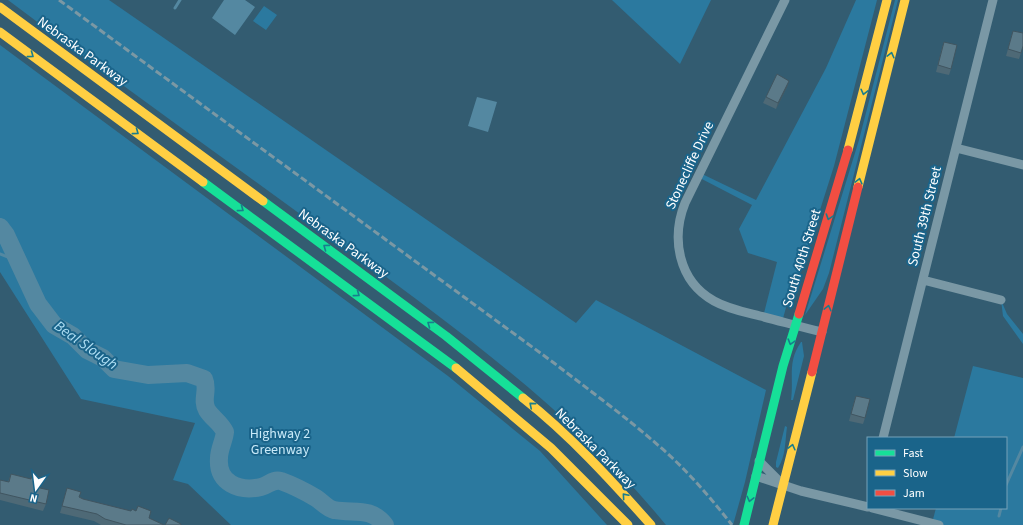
<svg xmlns="http://www.w3.org/2000/svg" width="1023" height="525" viewBox="0 0 1023 525" font-family="'Source Sans 3',sans-serif">
  <style>
    .green { fill: #2b799f }
    .water { fill: #5488a1 }
    .lines { fill: none; stroke-linecap: round; stroke-linejoin: round }
    .stream { stroke: #5488a1; stroke-width: 3 }
    .river { stroke: #5488a1; stroke-width: 18 }
    .street { stroke: #7a98a5; stroke-width: 9 }
    .fast { stroke: #16e098; stroke-width: 9 }
    .slow { stroke: #ffcf43; stroke-width: 9 }
    .jam { stroke: #f24e42; stroke-width: 9 }
    .rail { stroke: #7b98a4; stroke-width: 3; stroke-dasharray: 7 3; stroke-linecap: butt }
    .wall { fill: #4e6976 }
    .shaded-wall { fill: #405560 }
    .building { fill: #5b7a89; stroke: #405560 }
    .oneway { stroke: #197d8d }
    .labels { text-anchor: middle; stroke-width: 4; stroke-linejoin: round; paint-order: stroke }
    .street-label { font-size: 14px; fill: #fff; stroke: #1a648a }
    .park-label { font-size: 14px; fill: #c9eaf9; stroke: #1a648a }
    .water-label { font-size: 15px; font-style: italic; fill: #afdff4; stroke: #1a648a }
  </style>
  <rect width="100%" height="100%" fill="#335c71"/>
  <path class="green" d="M 8,0 L 109,0 L 576,323 L 596,300 L 766,390 L 745,482 L 733,525 L 666,525 C 573,412 457,329 340,243 C 229,162 118,83 8,0 Z
    M 612,0 L 711,0 L 680,64 Z
    M 856,0 L 877,0 L 834,166 L 799,276 L 795,275 L 782,322 L 763,317 L 777,262 L 748,253 L 739,229 L 752,205 L 698,177 L 700,173 L 756,200 L 826,68 Z
    M 895,0 L 898,0 L 829,273 L 823,289 L 805,315 L 859,140 Z
    M 264,6 L 277,15 L 266,30 L 253,21 Z
    M 0,45 L 448,376 L 540,451 L 607,525 L 231,525 L 188,484 L 173,480 L 195,423 L 81,399 L 0,272 Z
    M 1001,300 L 1007,314 L 1023,334 L 1023,344 L 1003,316 Z
    M 801,342 L 802,342 L 804,356 L 793,400 L 791,400 C 794,378 787,362 801,342 Z
    M 973,366 L 1023,378 L 1023,525 L 939,525 L 932,523 L 936,508 L 1006,508 L 1006,438 L 954,438 Z
    M 785,426 L 787,427 C 785,441 786,456 778,468 L 776,467 L 776,462 Z"/>
  <path class="water" d="M 224,0 L 245,0 L 255,7 L 235,35 L 212,18 Z
    M 477,97 L 497,102 L 488,132 L 468,126 Z"/>
  <g class="lines">
    <path class="stream" d="M 175,8 L 180,0
      M 0,254 L 18,261
      M 1006,485 L 1023,447
      M 999,516 L 1001,508"/>
    <path class="river" d="M 0,227 L 6,235 L 38,304 L 54,325 L 73,336 L 87,350 L 103,358 L 114,369 L 148,375 L 187,373 L 204,379 C 209,390 201,400 207,410 C 212,418 221,423 225,432 C 224,441 219,449 219,458 C 217,483 239,492 261,487 C 269,485 272,479 281,481 C 292,485 306,492 316,498 C 322,502 328,509 334,510 C 354,514 370,506 385,525"/>
    <path class="street" d="M 785,0 L 685,203 C 671,238 678,281 714,301 C 728,309 744,312 760,316 C 780,321 801,327 822,332
      M 956,148 L 1023,165
      M 923,280 L 1001,300
      M 883,438 L 993,0
      M 759,461 L 782,484
      M 756,476 L 801,491 L 868,507
      M 872,508 L 939,525"/>
    <path class="fast" d="M 203,182 L 456,368
      M 263,201 L 446,336 L 523,398
      M 744,525 L 783,366 L 799,314"/>
    <path class="slow" d="M 0,7 L 263,201
      M 0,32 L 203,182
      M 848,150 L 887,0
      M 858,187 L 905,0
      M 456,368 L 551,448 L 628,525
      M 523,398 C 570,435 611,480 651,525
      M 773,525 L 812,372"/>
    <path class="jam" d="M 799,314 L 848,150
      M 812,372 L 858,187"/>
    <path class="rail" d="M 59,0 L 554,363 C 589,390 626,417 659,446 C 686,469 710,497 732,525"/>
  </g>
  <path class="wall" d="M 1013,31 L 1021,53 L 1019,59 L 1006,56 Z
    M 944,42 L 951,69 L 949,75 L 936,72 L 942,48 Z
    M 789,81 L 787,87 L 776,109 L 763,103 L 766,97 Z
    M 856,396 L 865,418 L 863,424 L 849,421 L 854,402 Z
    M 11,474 L 31,479 L 32,475 L 40,488 L 46,504 L 43,511 L 0,500 L 0,480 L 8,482 Z
    M 67,488 L 83,499 L 149,518 L 164,525 L 101,525 L 94,521 L 60,513 Z"/>
  <path class="shaded-wall" d="M 789,81 L 787,87 L 776,109 L 778,103 Z"/>
  <path class="building" d="M 1013,31 L 1023,33 L 1023,46 L 1021,53 L 1008,49 Z
    M 944,42 L 957,45 L 951,69 L 938,65 Z
    M 777,74 L 789,81 L 778,103 L 766,97 Z
    M 856,396 L 870,399 L 865,418 L 851,414 Z
    M 11,474 L 31,479 L 32,475 L 43,478 L 40,488 L 49,490 L 46,504 L 0,493 L 0,480 L 9,482 Z
    M 67,488 L 81,492 L 79,497 L 83,499 L 131,511 L 132,509 L 136,511 L 138,506 L 151,511 L 149,518 L 164,525 L 126,525 L 105,519 L 97,514 L 62,506 Z
    M 169,518 L 181,524 L 181,525 L 165,525 Z"/>
  <defs><path id="oneway-chevron" d="M-2-3.5L2.5 0L-2 3.5" fill="none" stroke-width="1.6" stroke-linecap="round" stroke-linejoin="round"/></defs>
  <g class="oneway">
    <use href="#oneway-chevron" transform="translate(31 55) rotate(36)"/>
    <use href="#oneway-chevron" transform="translate(891 55) rotate(-76)"/>
    <use href="#oneway-chevron" transform="translate(864 92) rotate(104)"/>
    <use href="#oneway-chevron" transform="translate(136 132) rotate(36)"/>
    <use href="#oneway-chevron" transform="translate(859 181) rotate(-76)"/>
    <use href="#oneway-chevron" transform="translate(241 209) rotate(36)"/>
    <use href="#oneway-chevron" transform="translate(829 217) rotate(108)"/>
    <use href="#oneway-chevron" transform="translate(326 247) rotate(-144)"/>
    <use href="#oneway-chevron" transform="translate(357 294) rotate(36)"/>
    <use href="#oneway-chevron" transform="translate(828 308) rotate(-76)"/>
    <use href="#oneway-chevron" transform="translate(430 324) rotate(-144)"/>
    <use href="#oneway-chevron" transform="translate(791 342) rotate(106)"/>
    <use href="#oneway-chevron" transform="translate(532 405) rotate(-139)"/>
    <use href="#oneway-chevron" transform="translate(792 447) rotate(-76)"/>
    <use href="#oneway-chevron" transform="translate(625 496) rotate(-131)"/>
    <use href="#oneway-chevron" transform="translate(750 499) rotate(104)"/>
  </g>
  <g class="labels">
    <g class="street-label">
      <text transform="translate(83 51) rotate(36)" y="5">Nebraska Parkway</text>
      <text transform="translate(689 165) rotate(-65)" y="5">Stonecliffe Drive</text>
      <text transform="translate(924 216) rotate(-76)" y="5">South 39th Street</text>
      <text transform="translate(344 243) rotate(36)" y="5">Nebraska Parkway</text>
      <text transform="translate(801 258) rotate(-73)" y="5">South 40th Street</text>
      <text transform="translate(596 448) rotate(45)" y="5">Nebraska Parkway</text>
    </g>
    <g class="park-label">
      <text x="280" y="438">Highway 2<tspan x="280" dy="16">Greenway</tspan></text>
    </g>
    <g class="water-label">
      <text transform="translate(86 345) rotate(35)" y="5">Beal Slough</text>
    </g>
  </g>
  <rect x="867" y="437" width="140" height="72" fill="#1a648a" stroke="#76a2b9"/>
  <rect x="875" y="450" width="20" height="6" fill="#16e098" stroke="#76a2b9"/>
  <text x="903" y="457" font-size="12" fill="#ffffff">Fast</text>
  <rect x="875" y="470" width="20" height="6" fill="#ffcf43" stroke="#76a2b9"/>
  <text x="903" y="477" font-size="12" fill="#ffffff">Slow</text>
  <rect x="875" y="490" width="20" height="6" fill="#f24e42" stroke="#76a2b9"/>
  <text x="903" y="497" font-size="12" fill="#ffffff">Jam</text>
  <g transform="translate(36 489) rotate(194)" stroke="#1a648a" stroke-width="3" paint-order="stroke">
  <path d="M0-3L7 15L0 10L-7 15Z" fill="#ffffff"/>
  <text y="-6" font-size="11" font-weight="bold" text-anchor="middle" fill="#ffffff">N</text>
  </g>
</svg>
